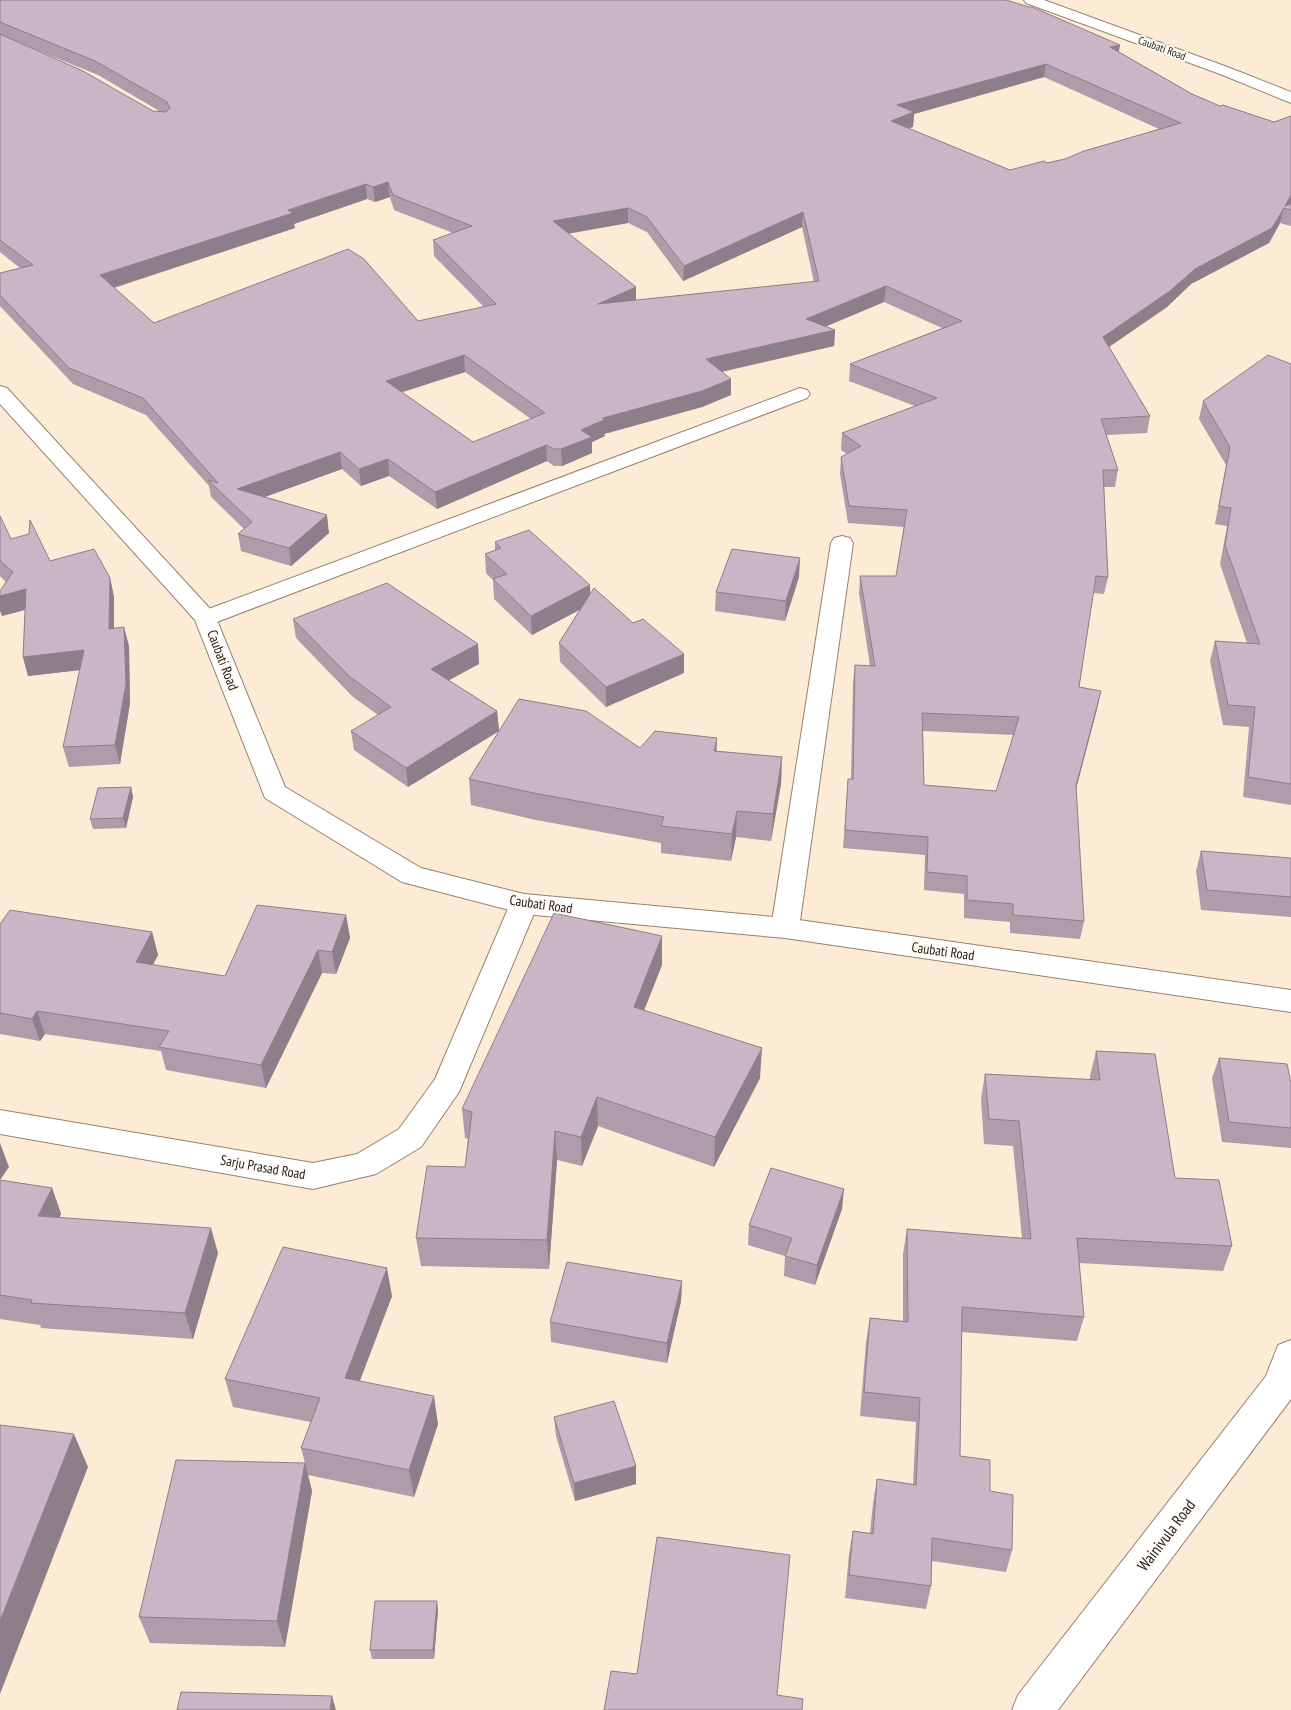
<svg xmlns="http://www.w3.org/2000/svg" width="1291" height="1710" viewBox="0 0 1291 1710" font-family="'PT Sans Narrow',sans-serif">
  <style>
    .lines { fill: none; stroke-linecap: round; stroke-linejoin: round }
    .minor-casing { stroke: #93826e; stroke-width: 2 }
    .tertiary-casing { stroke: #93826e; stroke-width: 2 }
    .minor { fill: #fff; fill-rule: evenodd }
    .tertiary { fill: #fff; fill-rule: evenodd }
    .wall { fill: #af9ba9; fill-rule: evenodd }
    .shaded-wall { fill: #8e7e8a }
    .building { fill: #cbb4c5; stroke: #8e7e8a; fill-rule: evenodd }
    .labels { text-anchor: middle; stroke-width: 4; stroke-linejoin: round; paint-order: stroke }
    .far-street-label { font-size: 11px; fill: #29221a; stroke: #fefbf6 }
    .street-label { font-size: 14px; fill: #29221a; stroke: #fefbf6 }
    .near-street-label { font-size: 16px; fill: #29221a; stroke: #fefbf6 }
  </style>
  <rect width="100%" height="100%" fill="#feebd5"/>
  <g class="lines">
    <g class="minor-casing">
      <path id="minor" d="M 800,388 L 807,390 L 810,394 L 807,398 L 214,623 L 206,625 L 198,623 L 194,618 L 198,613 Z
        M 842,536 L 850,538 L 853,543 L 799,928 L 795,935 L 785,938 L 775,935 L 771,928 L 831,543 L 834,538 Z
        M 524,894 L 534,897 L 538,904 L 459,1092 L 421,1147 L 376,1174 L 313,1189 L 0,1134 L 0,1110 L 313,1163 L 357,1154 L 399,1129 L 435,1079 L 510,904 L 514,897 Z
        M 1291,1340 L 1291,1399 L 1058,1710 L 1012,1710 L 1018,1695 L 1266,1376 L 1278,1345 Z"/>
    </g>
    <g class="tertiary-casing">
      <path id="tertiary" d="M 1024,0 L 1044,0 L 1230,68 L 1291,92 L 1291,103 L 1220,74 L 1026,3 Z
        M 0,386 L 7,388 L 214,613 L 285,787 L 421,868 L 524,894 L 785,918 L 1291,990 L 1291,1012 L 785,938 L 524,914 L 402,882 L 265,798 L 195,620 L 0,404 Z"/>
    </g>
    <use href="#minor" class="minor"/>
    <use href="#tertiary" class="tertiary"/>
  </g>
  <path class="wall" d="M 0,0 L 1119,52 L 1192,94 L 1220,106 L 1274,122 L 1291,116 L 1291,226 L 1280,223 L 1269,243 L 1191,284 L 1167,307 L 1109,347 L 1150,416 L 1147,433 L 1106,435 L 1118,470 L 1115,487 L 1104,487 L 1108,577 L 1104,594 L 1093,593 L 1079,687 L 1097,709 L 1076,789 L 1084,921 L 1080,939 L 1010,933 L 1010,922 L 964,918 L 964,894 L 924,890 L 925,855 L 843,848 L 848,779 L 851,779 L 853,683 L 855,665 L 870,666 L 859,593 L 860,576 L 896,576 L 904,527 L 848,523 L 840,474 L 841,457 L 847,454 L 841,450 L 842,433 L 915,406 L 849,381 L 850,364 L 942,328 L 884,302 L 825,327 L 835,330 L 834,346 L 722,372 L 731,395 L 702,407 L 604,434 L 605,436 L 592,442 L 592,453 L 562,466 L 554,466 L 547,461 L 437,509 L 389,476 L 361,486 L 342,469 L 264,497 L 329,533 L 291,566 L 241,551 L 238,534 L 244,529 L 211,497 L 209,486 L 146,415 L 73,384 L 0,306 L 0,273 L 20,268 L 0,252 ZM 22,44 L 98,75 L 161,112 L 153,111 ZM 1044,77 L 1159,129 L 1065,159 L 1010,170 L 908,128 L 913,127 L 914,114 ZM 390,197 L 394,210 L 453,233 L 433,240 L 434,256 L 484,307 L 418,321 L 154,323 L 114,288 L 295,228 L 294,224 L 367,199 L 375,202 ZM 628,223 L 647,232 L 683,281 L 802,227 L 814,282 L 636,300 L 568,234 ZM 465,372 L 531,419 L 473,442 L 402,392 ZM 923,731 L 1014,735 L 996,791 L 924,785 Z
    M 1291,364 L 1291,805 L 1243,797 L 1249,727 L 1223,725 L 1210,661 L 1215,641 L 1247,643 L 1220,564 L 1227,526 L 1215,524 L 1226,465 L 1199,419 L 1203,401 Z
    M 0,516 L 11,539 L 50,561 L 110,578 L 114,597 L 114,628 L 129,646 L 130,703 L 120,764 L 69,767 L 63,747 L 80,670 L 28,676 L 23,657 L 25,610 L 2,616 L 6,582 L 0,576 Z
    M 495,542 L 590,593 L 684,673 L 606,707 L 560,662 L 559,643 L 580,609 L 532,635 L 494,599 L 493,580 L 486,573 L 485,554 L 495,550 Z
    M 799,577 L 785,621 L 715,611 L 716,592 Z
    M 293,619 L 478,644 L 479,664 L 448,680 L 497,711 L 499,731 L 408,787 L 354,750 L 351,731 L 378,715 L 353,697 L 296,638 Z
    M 717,738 L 716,751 L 782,757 L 781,784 L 771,841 L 736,837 L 731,861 L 661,853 L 661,843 L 536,820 L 471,805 L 469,779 L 640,748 Z
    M 131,787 L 133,797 L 126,828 L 93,829 L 90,819 Z
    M 1201,851 L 1291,858 L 1291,917 L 1201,910 L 1196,871 Z
    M 346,915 L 350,938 L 336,974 L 322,973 L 266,1088 L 166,1070 L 161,1051 L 45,1034 L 40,1041 L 0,1034 L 0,924 L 152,932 L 158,955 L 153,965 L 225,976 Z
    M 662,965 L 644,1010 L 760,1078 L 714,1167 L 598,1126 L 582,1166 L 557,1160 L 549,1269 L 421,1266 L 416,1238 L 465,1167 L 468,1139 L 465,1138 L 462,1109 Z
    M 1096,1051 L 1175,1178 L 1232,1246 L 1223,1271 L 1079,1263 L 1084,1317 L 1077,1341 L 961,1332 L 960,1456 L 990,1491 L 1012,1550 L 1006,1572 L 932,1561 L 931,1586 L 926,1609 L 845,1598 L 849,1554 L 853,1531 L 870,1533 L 873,1503 L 877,1479 L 913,1484 L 916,1422 L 860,1416 L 866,1342 L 870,1318 L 903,1321 L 903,1254 L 907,1229 L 1022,1238 L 1013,1146 L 984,1144 L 981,1099 L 985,1074 L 1090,1080 L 1090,1076 Z
    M 1219,1058 L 1291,1083 L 1291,1148 L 1222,1142 L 1212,1078 Z
    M 0,1180 L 52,1188 L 61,1214 L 59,1218 L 218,1253 L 193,1339 L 41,1328 L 40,1325 L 0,1319 Z
    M 842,1209 L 815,1285 L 784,1276 L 785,1256 L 748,1245 L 749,1225 Z
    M 682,1281 L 681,1301 L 667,1363 L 551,1342 L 550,1322 Z
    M 392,1296 L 360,1381 L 438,1424 L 414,1497 L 308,1475 L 312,1491 L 285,1647 L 150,1643 L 139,1617 L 305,1463 L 301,1448 L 311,1422 L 233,1407 L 225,1379 Z
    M 554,1417 L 636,1484 L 575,1501 L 556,1436 Z
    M 438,1610 L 434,1659 L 372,1659 L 370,1650 Z"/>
  <path class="shaded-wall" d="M 1120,45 L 1118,58 L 1110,47 Z
    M 1046,64 L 1044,77 L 914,114 L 913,127 L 889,135 L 891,121 L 897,105 Z
    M 388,182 L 390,197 L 375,202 L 373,187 Z
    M 366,184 L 367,199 L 294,224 L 295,228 L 103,291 L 100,275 Z
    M 1291,195 L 1291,204 L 1285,206 Z
    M 628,208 L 628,223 L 553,236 L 553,221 Z
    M 1284,208 L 1280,223 L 1269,243 L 1191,284 L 1167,307 L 1100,353 L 1103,337 L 1195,269 Z
    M 803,212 L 802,227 L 683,281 L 684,266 Z
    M 886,286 L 884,302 L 805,335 L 806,319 Z
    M 636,287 L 636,303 L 598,304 Z
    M 835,330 L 834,346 L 706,375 L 706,359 Z
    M 464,355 L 465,372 L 387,397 L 386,381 Z
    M 731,379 L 731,395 L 702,407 L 604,434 L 605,436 L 592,442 L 592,453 L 562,466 L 561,449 L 581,430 L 603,418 Z
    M 546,445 L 547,461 L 437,509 L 435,492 Z
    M 340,452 L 342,469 L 240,506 L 237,489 Z
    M 388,459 L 389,476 L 361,486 L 359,469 Z
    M 327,515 L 329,533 L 291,566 L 289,548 Z
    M 800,558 L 799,577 L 785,621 L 786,601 Z
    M 110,578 L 114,597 L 114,648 L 109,629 Z
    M 590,585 L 591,604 L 532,635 L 531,616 Z
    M 26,589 L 31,608 L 2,616 L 0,611 L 0,596 Z
    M 124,627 L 129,646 L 130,703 L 120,764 L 115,745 Z
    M 478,644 L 479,664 L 433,689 L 431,669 Z
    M 84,650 L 89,669 L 28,676 L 23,657 Z
    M 684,654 L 684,673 L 606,707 L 606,687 Z
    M 1101,691 L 1097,709 L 1072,804 L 1076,786 Z
    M 497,711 L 499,731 L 408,787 L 406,768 Z
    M 717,738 L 716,764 L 714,751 Z
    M 782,757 L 781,784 L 771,841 L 773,814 Z
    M 131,787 L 133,797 L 126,828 L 123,818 Z
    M 737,811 L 736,837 L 731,861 L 732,834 Z
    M 346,915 L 350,938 L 336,974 L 332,952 Z
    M 152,932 L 158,955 L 142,985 L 136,962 Z
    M 662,936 L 662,965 L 634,1036 L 634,1007 Z
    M 318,950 L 322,973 L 266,1088 L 261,1065 Z
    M 37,1011 L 45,1034 L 40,1041 L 32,1019 Z
    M 762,1048 L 760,1078 L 714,1167 L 715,1137 Z
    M 597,1097 L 598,1126 L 582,1166 L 581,1137 Z
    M 555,1131 L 557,1160 L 549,1269 L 547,1240 Z
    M 0,1143 L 9,1167 L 0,1180 Z
    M 52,1188 L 61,1214 L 48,1242 L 38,1216 Z
    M 844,1189 L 842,1209 L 815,1285 L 817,1265 Z
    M 211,1228 L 218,1253 L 193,1339 L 185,1313 Z
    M 387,1268 L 392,1296 L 350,1406 L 345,1378 Z
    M 682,1281 L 681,1301 L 667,1363 L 667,1343 Z
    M 434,1396 L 438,1424 L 414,1497 L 409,1470 Z
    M 74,1434 L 88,1467 L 0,1694 L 0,1621 Z
    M 305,1463 L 312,1491 L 285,1647 L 277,1621 Z
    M 636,1466 L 636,1484 L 575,1501 L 574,1483 Z
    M 437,1601 L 438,1610 L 434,1659 L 433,1650 Z
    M 332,1696 L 336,1710 L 330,1710 Z"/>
  <path class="building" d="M 0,0 L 1006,0 L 1029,7 L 1032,7 L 1120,45 L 1110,47 L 1192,94 L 1220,106 L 1223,105 L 1274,122 L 1291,116 L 1291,195 L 1285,206 L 1291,204 L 1291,210 L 1284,208 L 1272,228 L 1195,269 L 1170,291 L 1103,337 L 1150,416 L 1101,419 L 1118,470 L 1103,470 L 1108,577 L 1096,576 L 1079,687 L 1101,691 L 1076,786 L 1084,921 L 1013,915 L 1013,904 L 967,900 L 967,876 L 927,872 L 928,837 L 845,830 L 848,779 L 853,779 L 855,665 L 875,666 L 860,576 L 896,576 L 907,510 L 849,506 L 841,457 L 861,446 L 842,433 L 937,398 L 850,364 L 962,321 L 886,286 L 806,319 L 835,330 L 706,359 L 731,379 L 702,391 L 603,418 L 604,420 L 581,430 L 592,437 L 561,449 L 554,449 L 546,445 L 435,492 L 388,459 L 359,469 L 340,452 L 237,489 L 327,515 L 289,548 L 238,534 L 252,522 L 208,480 L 218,483 L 143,398 L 69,368 L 0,295 L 0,273 L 33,265 L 0,240 L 0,34 L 83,71 L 153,111 L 166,112 L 170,108 L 167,102 L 95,61 L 0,22 ZM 1046,64 L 1181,123 L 1084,151 L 1065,159 L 1047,163 L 1044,161 L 1010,170 L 891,121 L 914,112 L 897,105 ZM 388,182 L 393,195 L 472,226 L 433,240 L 496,304 L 418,321 L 364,259 L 348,249 L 154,323 L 100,275 L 293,213 L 288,210 L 366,184 L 373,187 ZM 628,208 L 647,217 L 684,266 L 803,212 L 819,281 L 598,304 L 636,287 L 553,221 ZM 464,355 L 545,413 L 473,442 L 386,381 ZM 922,713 L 1019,717 L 996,791 L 924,785 Z
    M 1268,355 L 1291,364 L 1291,784 L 1248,777 L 1255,707 L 1228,705 L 1215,641 L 1260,644 L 1225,545 L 1231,508 L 1219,506 L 1230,447 L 1203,401 Z
    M 0,516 L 11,539 L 29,534 L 30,520 L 50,561 L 94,549 L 110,578 L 109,629 L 124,627 L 126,684 L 115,745 L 63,747 L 84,650 L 23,657 L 26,589 L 0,596 L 0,591 L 13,572 L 0,561 Z
    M 529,530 L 590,585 L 531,616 L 493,579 L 507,574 L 485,554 L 501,548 L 495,542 Z
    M 732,549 L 800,558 L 786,601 L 716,592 Z
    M 387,583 L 478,644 L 431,669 L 497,711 L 406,768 L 351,731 L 391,707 L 350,677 L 293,619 Z
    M 594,588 L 633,623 L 643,619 L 684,654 L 606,687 L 559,643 Z
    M 519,699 L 586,711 L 640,748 L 655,731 L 717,738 L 714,751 L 782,757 L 773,814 L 737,811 L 732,834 L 661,826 L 664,817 L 534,793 L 469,779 Z
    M 131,787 L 123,818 L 90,819 L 98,788 Z
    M 1201,851 L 1291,858 L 1291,897 L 1207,890 Z
    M 257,905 L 346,915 L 332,952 L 318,950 L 261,1065 L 159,1047 L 169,1031 L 37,1011 L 32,1019 L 0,1013 L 0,924 L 10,910 L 152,932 L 136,962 L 225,976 Z
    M 554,913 L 662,936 L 634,1007 L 762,1048 L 715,1137 L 597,1097 L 581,1137 L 555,1131 L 547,1240 L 416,1238 L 427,1166 L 465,1167 L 472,1112 L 462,1109 Z
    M 1096,1051 L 1155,1054 L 1175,1178 L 1219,1180 L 1232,1246 L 1077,1238 L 1084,1317 L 962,1307 L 960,1456 L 990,1460 L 990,1491 L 1013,1495 L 1012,1550 L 932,1538 L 931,1586 L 849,1575 L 853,1531 L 873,1534 L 877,1479 L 916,1485 L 920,1398 L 864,1392 L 870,1318 L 908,1322 L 907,1229 L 1031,1239 L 1019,1121 L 989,1119 L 985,1074 L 1100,1080 Z
    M 1219,1058 L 1287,1064 L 1291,1083 L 1291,1128 L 1229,1122 Z
    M 771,1168 L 844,1189 L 817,1265 L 785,1256 L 792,1238 L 749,1225 Z
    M 0,1180 L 52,1188 L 38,1216 L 211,1228 L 185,1313 L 31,1303 L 32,1300 L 0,1295 Z
    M 283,1247 L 387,1268 L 345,1378 L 434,1396 L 409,1470 L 301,1448 L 320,1398 L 225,1379 Z
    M 567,1262 L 682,1281 L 667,1343 L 550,1322 Z
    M 614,1401 L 636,1466 L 574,1483 L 554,1417 Z
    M 0,1425 L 74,1434 L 0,1621 Z
    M 176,1460 L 305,1463 L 277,1621 L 139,1617 Z
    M 657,1537 L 790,1555 L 777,1695 L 803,1699 L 802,1710 L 604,1710 L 611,1671 L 637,1674 Z
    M 375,1601 L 437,1601 L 433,1650 L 370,1650 Z
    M 181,1692 L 332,1696 L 330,1710 L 177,1710 Z"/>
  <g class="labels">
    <g class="far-street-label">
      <text transform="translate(1162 48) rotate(20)" y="4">Caubati Road</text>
    </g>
    <g class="street-label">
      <text transform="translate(223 660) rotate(69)" y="5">Caubati Road</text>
      <text transform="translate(541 904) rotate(8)" y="5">Caubati Road</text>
      <text transform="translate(943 951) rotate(8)" y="5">Caubati Road</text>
      <text transform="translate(263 1167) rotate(10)" y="5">Sarju Prasad Road</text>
    </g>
    <g class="near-street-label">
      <text transform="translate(1166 1535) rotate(-53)" y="6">Wainivula Road</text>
    </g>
  </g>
</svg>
